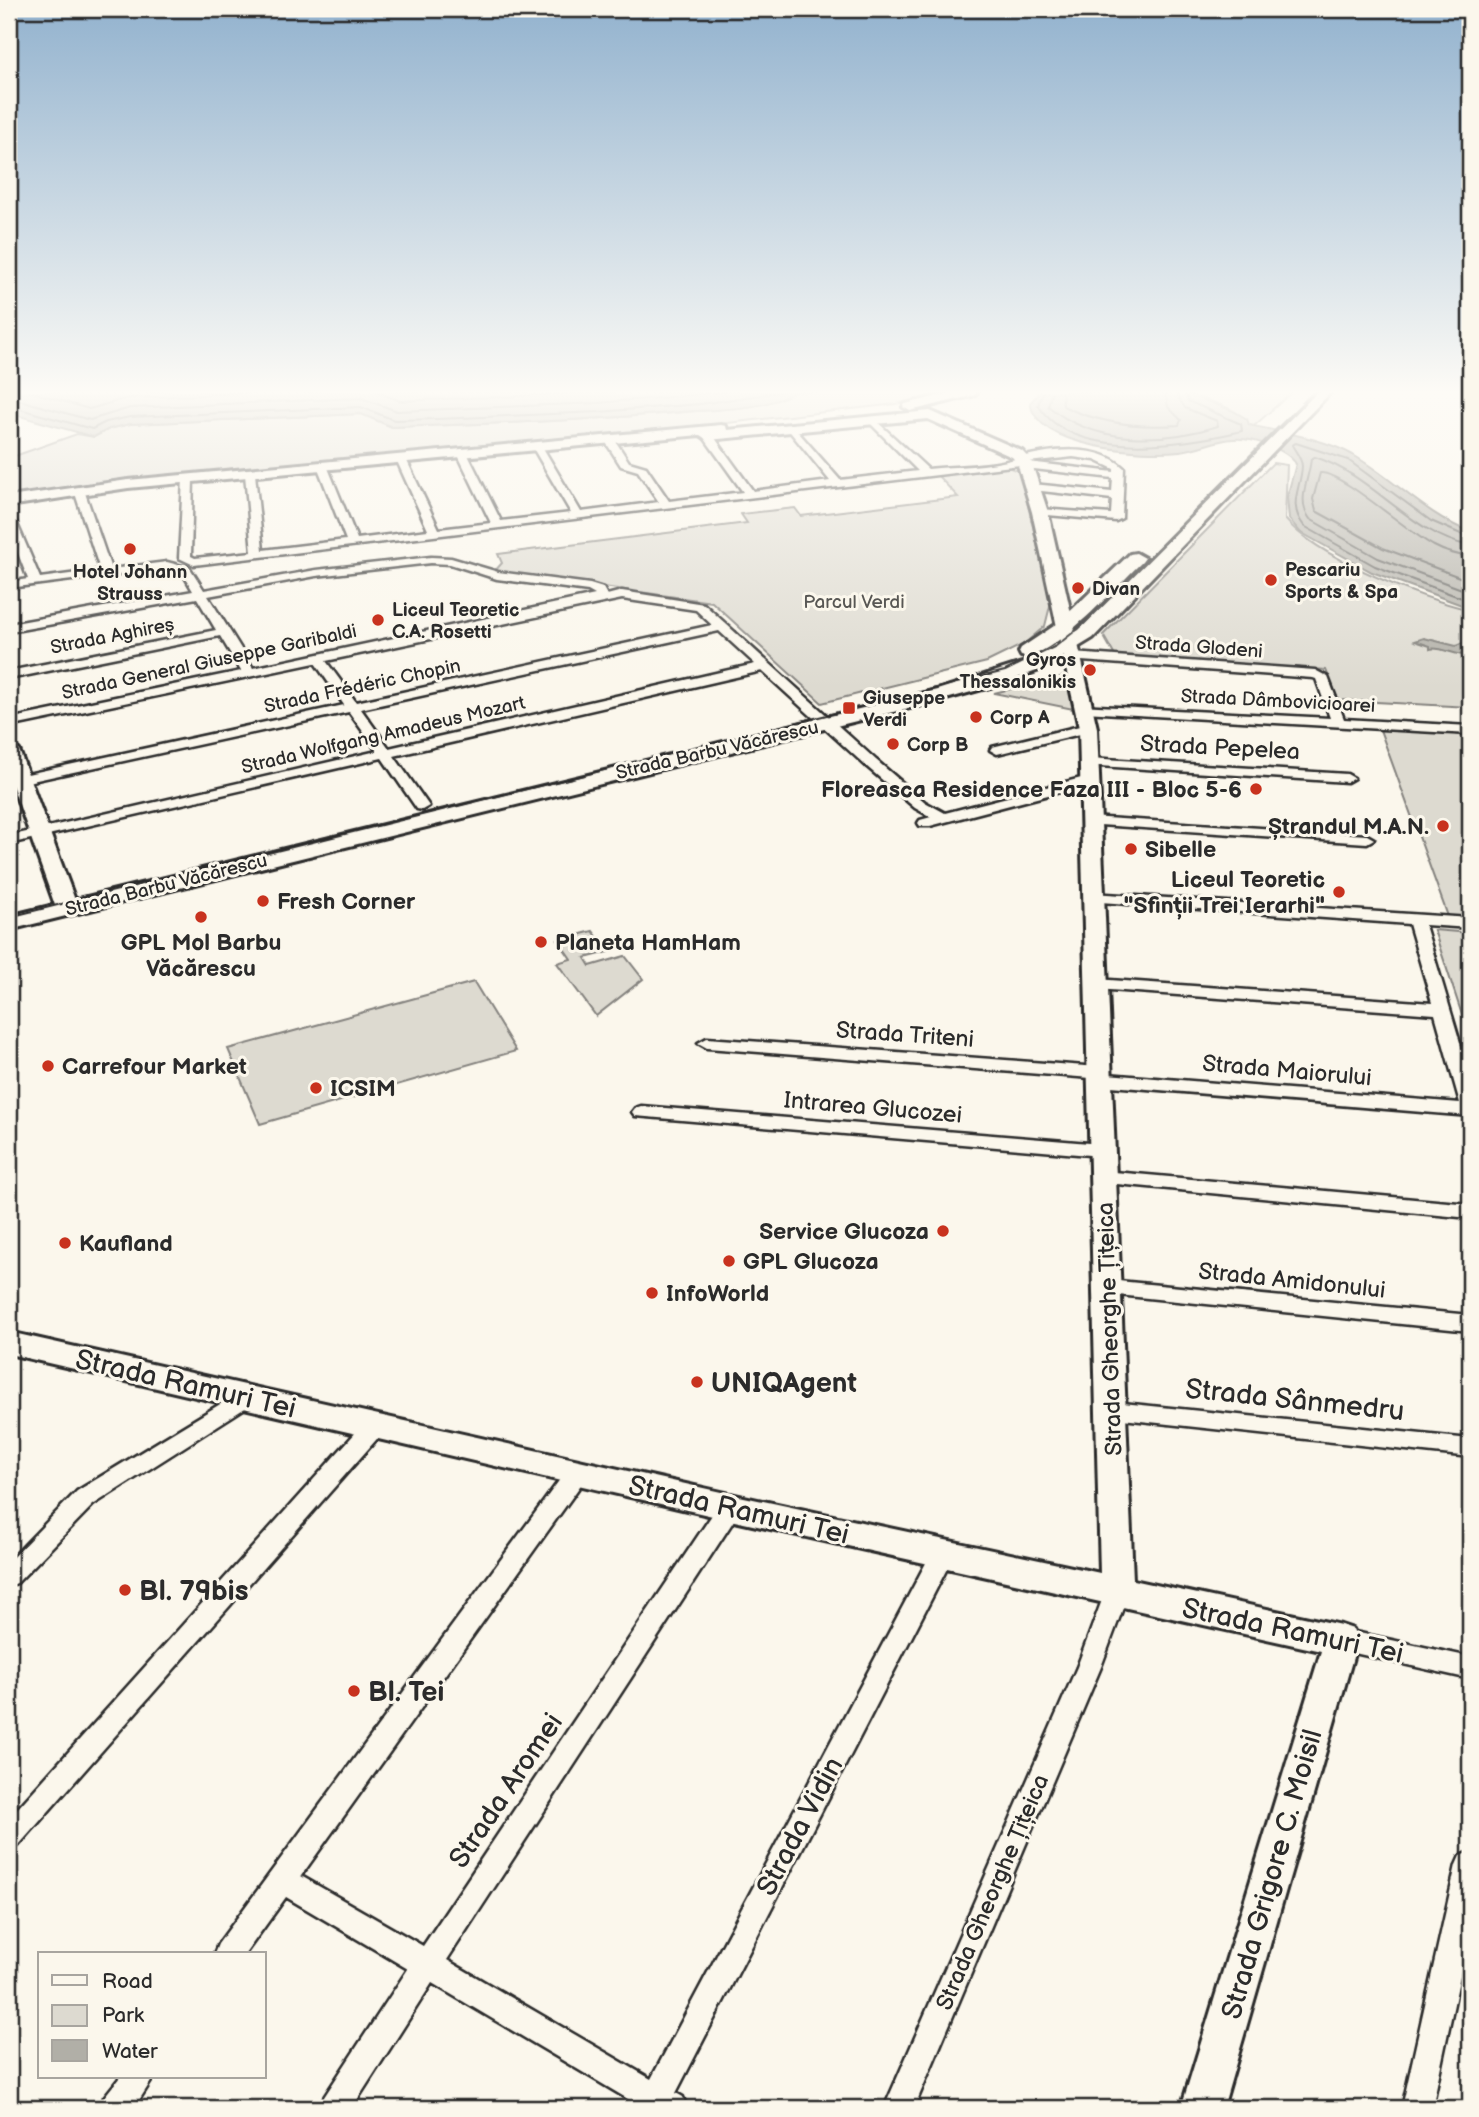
<svg xmlns="http://www.w3.org/2000/svg" width="1479" height="2117" viewBox="0 0 1479 2117" font-family="'Balsamiq Sans',sans-serif">
  <style>
    .green { fill: #dddad0; stroke: #84827e; stroke-width: 2 }
    .water { fill: #b1afa7; stroke: #7b7a75; stroke-width: 2 }
    .lines { fill: none; stroke-linecap: round; stroke-linejoin: round }
    .shore { stroke: #61605d; stroke-width: 2 }
    .street-casing { stroke: #2b2b2b; stroke-width: 5 }
    .secondary-casing { stroke: #2b2b2b; stroke-width: 6 }
    .primary-casing { stroke: #2b2b2b; stroke-width: 6 }
    .street { fill: #fbf7ec; fill-rule: evenodd }
    .secondary { fill: #fbf7ec; fill-rule: evenodd }
    .primary { fill: #fbf7ec; fill-rule: evenodd }
    .tram { stroke: #2b2b2b; stroke-width: 2 }
    .poi-dot { fill: #c8321e; stroke: #fbf7ec; stroke-width: 2.5 }
    .labels { text-anchor: middle; stroke-width: 6; stroke-linejoin: round; paint-order: stroke }
    .far-poi-label { font-size: 19px; font-weight: bold; fill: #2b2b2b; stroke: #fbf7ec; text-anchor: start }
    .far-park-label { font-size: 19px; fill: #585754; stroke: #fbf7ec }
    .far-street-label { font-size: 19px; fill: #2b2b2b; stroke: #fbf7ec }
    .street-label { font-size: 23px; fill: #2b2b2b; stroke: #fbf7ec }
    .poi-label { font-size: 23px; font-weight: bold; fill: #2b2b2b; stroke: #fbf7ec; text-anchor: start }
    .near-poi-label { font-size: 28px; font-weight: bold; fill: #2b2b2b; stroke: #fbf7ec; text-anchor: start }
    .near-street-label { font-size: 28px; fill: #2b2b2b; stroke: #fbf7ec }
  </style>
  <rect width="100%" height="100%" fill="#fbf7ec"/>
  <filter id="ink" filterUnits="userSpaceOnUse"><feTurbulence type="fractalNoise" baseFrequency=".0143" numOctaves="2"/><feDisplacementMap in="SourceGraphic" scale="14" xChannelSelector="R" yChannelSelector="G"/><feConvolveMatrix kernelMatrix="1 2 1 2 8 2 1 2 1" color-interpolation-filters="sRGB"/></filter>
  <g filter="url(#ink)">
    <path class="green" d="M 795,392 L 950,392 L 896,404 L 523,446 L 75,487 L 9,499 L 9,458 L 77,434 L 94,437 L 109,429 L 130,424 L 362,414 L 392,427 C 486,424 581,421 675,413 C 713,409 762,411 795,392 Z
      M 1182,392 L 1292,392 L 1254,426 L 1249,425 C 1242,408 1199,398 1182,392 Z
      M 1273,463 L 1287,465 L 1285,519 C 1318,558 1420,598 1470,610 L 1470,707 L 1338,700 L 1326,670 L 1115,656 L 1103,635 Z
      M 1008,467 L 1020,472 L 1051,602 L 1045,626 L 1024,644 L 987,662 L 822,703 L 712,602 L 494,572 L 502,563 L 498,554 L 747,523 L 741,514 L 795,508 L 801,516 L 958,497 L 937,475 Z
      M 1069,675 L 1078,710 L 994,693 Z
      M 1379,727 L 1470,732 L 1470,921 L 1449,919 Z
      M 1434,930 L 1470,933 L 1470,1039 Z
      M 593,931 L 609,952 L 585,958 L 590,966 L 625,956 L 643,979 L 596,1016 L 557,963 L 571,959 L 558,940 Z
      M 474,982 L 516,1051 L 260,1124 L 228,1049 Z"/>
    <path class="water" d="M 9,392 L 795,392 C 763,411 717,409 680,412 C 584,421 488,424 392,427 L 361,414 L 130,424 L 109,429 L 94,437 L 9,413 Z
      M 1040,392 L 1182,392 L 1231,410 L 1247,419 L 1249,425 C 1284,433 1322,438 1353,455 C 1394,479 1425,514 1470,532 L 1470,608 L 1372,572 L 1300,532 L 1289,519 L 1287,497 L 1296,464 C 1287,449 1251,437 1233,439 C 1216,440 1198,449 1180,451 C 1143,455 1039,449 1030,403 Z
      M 1424,638 L 1456,646 L 1470,640 L 1470,656 C 1457,656 1439,646 1430,649 L 1430,646 L 1415,641 Z"/>
    <g class="lines">
      <path class="shore" d="M 32,392 L 89,409 L 128,398 L 267,392
        M 378,392 L 400,401 L 613,392
        M 1043,392 L 1038,405 C 1074,463 1187,444 1242,431 L 1241,424 L 1188,401 L 1184,392
        M 1052,392 L 1048,406 C 1094,445 1163,443 1218,426 L 1217,421 L 1185,408 L 1175,392
        M 1062,392 L 1063,406 C 1100,424 1138,428 1179,425 L 1181,420 L 1168,407 L 1165,392
        M 9,397 L 90,420 L 130,408 L 361,398 L 397,411 L 597,403 L 728,392
        M 9,406 L 92,429 L 106,422 L 130,417 L 361,407 L 394,420 L 437,419 L 598,412 L 700,404 L 781,392
        M 1470,538 L 1431,521 L 1348,460 L 1296,443 L 1292,445 C 1295,451 1302,459 1302,466 C 1301,489 1287,504 1304,526 L 1375,566 L 1470,601
        M 1470,546 C 1410,534 1374,476 1315,457 L 1311,459 C 1309,480 1296,501 1310,519 L 1378,558 L 1470,592
        M 1470,557 C 1457,555 1445,552 1434,546 C 1410,534 1339,470 1320,473 L 1313,499 L 1316,511 L 1383,548 L 1470,581"/>
      <g class="street-casing">
        <path id="street" d="M 872,417 L 928,469 C 956,466 988,467 1015,459 C 1046,450 1098,442 1124,468 L 1122,518 L 1116,521 L 1036,514 L 1036,510 L 1040,509 L 1111,514 L 1112,499 L 1033,490 L 1028,487 L 1033,484 L 1112,492 L 1113,478 L 1025,468 L 1020,465 L 194,565 L 179,558 L 183,479 L 188,476 L 193,479 L 191,556 L 195,558 L 252,552 L 245,474 L 250,471 L 255,474 L 263,550 L 346,540 L 318,468 L 323,465 L 328,468 L 357,539 L 428,530 L 397,461 L 402,458 L 407,461 L 439,529 L 491,523 L 458,455 L 463,452 L 468,455 L 501,521 L 571,513 L 533,448 L 538,445 L 543,448 L 581,512 L 659,502 L 638,471 L 621,466 L 605,441 L 610,438 L 614,439 L 629,462 L 646,467 L 669,501 L 743,492 L 703,436 L 708,433 L 712,434 L 753,491 L 830,481 L 787,428 L 792,425 L 840,480 L 918,471 L 869,422 L 869,418 ZM 1073,457 L 1095,460 L 1114,469 L 1114,472 L 1028,462 Z
          M 75,488 L 84,490 L 111,569 L 167,562 L 190,568 L 204,590 L 316,570 L 431,557 L 451,558 L 498,572 L 590,584 L 603,588 L 607,595 L 622,591 L 704,604 L 876,760 L 925,802 L 945,813 L 1089,776 L 1096,780 L 1094,783 L 930,826 L 920,826 L 918,823 L 920,820 L 931,817 L 915,808 L 866,766 L 762,671 L 394,756 L 429,806 L 422,810 L 417,809 L 382,758 L 9,844 L 9,836 L 377,751 L 349,712 L 9,786 L 9,778 L 344,705 L 315,663 L 9,727 L 9,719 L 241,671 L 220,636 L 9,679 L 9,671 L 216,630 L 197,598 L 9,632 L 9,624 L 193,591 L 182,572 L 167,568 L 9,588 L 9,582 L 28,579 L 9,530 L 9,516 L 15,519 L 40,578 L 100,570 L 74,490 ZM 431,563 L 450,564 L 497,579 L 588,591 L 595,595 L 253,668 L 208,596 L 316,576 ZM 622,599 L 696,610 L 712,625 L 356,702 L 326,661 ZM 719,631 L 755,664 L 389,748 L 361,709 Z
          M 1072,653 L 1315,670 L 1328,677 L 1344,719 L 1470,726 L 1470,734 L 1084,712 L 1077,708 L 1079,705 L 1330,718 L 1316,679 L 1313,678 L 1068,660 L 1066,657 Z
          M 1088,724 L 1095,728 L 1093,731 L 997,754 L 990,750 L 992,747 Z
          M 1089,758 L 1347,774 L 1354,778 L 1347,782 L 1084,765 L 1082,762 Z
          M 1090,817 L 1367,835 L 1374,839 L 1367,843 L 1085,824 L 1083,821 L 1085,818 Z
          M 1092,893 L 1470,918 L 1470,928 L 1425,925 L 1470,1076 L 1470,1116 L 1099,1085 L 1093,1083 L 1091,1078 L 707,1048 L 698,1043 L 707,1038 L 1099,1067 L 1105,1069 L 1107,1074 L 1460,1103 L 1435,1014 L 1096,989 L 1088,984 L 1096,979 L 1432,1003 L 1409,924 L 1086,901 L 1084,898 Z
          M 641,1106 L 1101,1144 L 1108,1146 L 1110,1150 L 1108,1154 L 1101,1156 L 635,1116 L 632,1112 L 635,1108 Z
          M 1103,1171 L 1470,1204 L 1470,1218 L 1096,1182 L 1094,1177 L 1096,1172 Z
          M 1108,1280 L 1470,1315 L 1470,1331 L 1108,1294 L 1101,1292 L 1098,1287 L 1101,1282 Z
          M 245,1389 L 253,1391 L 256,1397 L 253,1403 L 93,1505 L 17,1583 L 9,1586 L 9,1561 L 77,1491 Z
          M 1113,1402 L 1470,1439 L 1470,1457 L 1113,1418 L 1105,1416 L 1102,1410 L 1105,1404 Z
          M 375,1417 L 383,1420 L 386,1426 L 383,1432 L 18,1846 L 9,1850 L 9,1818 L 367,1420 Z
          M 577,1464 L 585,1467 L 588,1473 L 585,1479 L 301,1876 L 423,1946 L 722,1500 L 730,1498 L 738,1500 L 741,1507 L 738,1514 L 447,1960 L 651,2079 L 935,1546 L 943,1543 L 951,1546 L 955,1553 L 676,2093 L 683,2097 L 687,2108 L 637,2108 L 638,2105 L 432,1983 L 352,2108 L 320,2108 L 324,2097 L 408,1969 L 286,1897 L 245,1954 L 214,1954 L 218,1944 L 569,1467 Z
          M 1117,1582 L 1125,1585 L 1129,1592 L 1101,1667 L 914,2108 L 884,2108 L 1077,1667 L 1105,1592 L 1109,1585 Z
          M 1341,1629 L 1470,1657 L 1470,1679 L 1332,1648 L 1329,1640 L 1332,1632 Z
          M 1470,1852 L 1470,1928 L 1432,2108 L 1402,2108 L 1456,1865 L 1460,1856 Z
          M 120,2077 L 154,2077 L 134,2108 L 100,2108 L 104,2097 Z"/>
      </g>
      <g class="secondary-casing">
        <path id="secondary" d="M 955,392 L 977,392 L 975,395 L 910,411 L 903,407 L 905,404 Z
          M 930,411 L 1022,451 L 1031,461 L 1048,512 L 1097,728 L 1133,1580 L 1341,1625 L 1353,1629 L 1358,1640 L 1223,2108 L 1181,2108 L 1321,1651 L 730,1520 L 9,1354 L 9,1332 L 730,1494 L 1100,1573 L 1079,728 L 1032,512 L 1017,462 L 1012,457 L 928,419 L 708,440 L 700,435 L 128,488 L 9,506 L 9,497 L 128,480 L 721,425 L 726,426 L 727,430 Z
          M 9,744 L 19,750 L 78,908 L 75,913 L 59,913 L 56,908 L 9,776 Z"/>
      </g>
      <g class="primary-casing">
        <path id="primary" d="M 1316,392 L 1331,392 L 1093,638 L 1042,669 L 1004,683 L 946,699 L 9,930 L 9,916 L 937,690 L 1028,661 L 1079,630 Z
          M 1136,553 L 1145,558 L 1142,562 C 1121,582 1049,663 1021,656 L 1019,652 L 1021,648 L 1057,624 L 1130,554 Z"/>
      </g>
      <use href="#street" class="street"/>
      <use href="#secondary" class="secondary"/>
      <use href="#primary" class="primary"/>
      <path class="tram" d="M 9,917 L 1005,671 L 1056,646 L 1084,624 L 1316,392"/>
    </g>
  </g>
  <linearGradient id="sky" x2="0" y2="1"><stop stop-color="#92b2ce"/><stop offset="0.57" stop-color="#fdfbf6"/><stop offset="1" stop-color="#fdfbf6" stop-opacity="0"/></linearGradient>
  <rect width="1479" height="688" fill="url(#sky)"/>
  <g class="poi-dot">
    <circle cx="130" cy="549" r="7"/>
    <circle cx="1271" cy="580" r="7"/>
    <circle cx="1078" cy="588" r="7"/>
    <circle cx="378" cy="620" r="7"/>
    <circle cx="1090" cy="670" r="7"/>
    <rect x="842" y="701" width="14" height="14" rx="3.5"/>
    <circle cx="976" cy="717" r="7"/>
    <circle cx="893" cy="744" r="7"/>
    <circle cx="1256" cy="789" r="7"/>
    <circle cx="1443" cy="826" r="7"/>
    <circle cx="1131" cy="849" r="7"/>
    <circle cx="1339" cy="892" r="7"/>
    <circle cx="263" cy="901" r="7"/>
    <circle cx="201" cy="917" r="7"/>
    <circle cx="541" cy="942" r="7"/>
    <circle cx="48" cy="1066" r="7"/>
    <circle cx="316" cy="1088" r="7"/>
    <circle cx="943" cy="1231" r="7"/>
    <circle cx="65" cy="1243" r="7"/>
    <circle cx="729" cy="1261" r="7"/>
    <circle cx="652" cy="1293" r="7"/>
    <circle cx="697" cy="1382" r="7"/>
    <circle cx="125" cy="1590" r="7"/>
    <circle cx="354" cy="1691" r="7"/>
  </g>
  <g class="labels">
    <g class="far-poi-label">
      <text x="1285" y="576">Pescariu<tspan x="1285" dy="22">Sports &amp; Spa</tspan></text>
      <text x="130" y="578" text-anchor="middle">Hotel Johann<tspan x="130" dy="22">Strauss</tspan></text>
      <text x="1092" y="595">Divan</text>
      <text x="392" y="616">Liceul Teoretic<tspan x="392" dy="22">C.A. Rosetti</tspan></text>
      <text x="1076" y="666" text-anchor="end">Gyros<tspan x="1076" dy="22">Thessalonikis</tspan></text>
      <text x="863" y="704">Giuseppe<tspan x="863" dy="22">Verdi</tspan></text>
      <text x="990" y="724">Corp A</text>
      <text x="907" y="751">Corp B</text>
    </g>
    <g class="far-park-label">
      <text x="854" y="608">Parcul Verdi</text>
    </g>
    <g class="far-street-label">
      <text transform="translate(112 635) rotate(-11)" y="7">Strada Aghireș</text>
      <text transform="translate(1199 646) rotate(4)" y="7">Strada Glodeni</text>
      <text transform="translate(209 661) rotate(-12)" y="7">Strada General Giuseppe Garibaldi</text>
      <text transform="translate(362 685) rotate(-12)" y="7">Strada Frédéric Chopin</text>
      <text transform="translate(1278 700) rotate(3)" y="7">Strada Dâmbovicioarei</text>
      <text transform="translate(383 734) rotate(-13)" y="7">Strada Wolfgang Amadeus Mozart</text>
      <text transform="translate(717 749) rotate(-13)" y="7">Strada Barbu Văcărescu</text>
      <text transform="translate(166 884) rotate(-14)" y="7">Strada Barbu Văcărescu</text>
    </g>
    <g class="street-label">
      <text transform="translate(1220 747) rotate(3)" y="8">Strada Pepelea</text>
      <text transform="translate(905 1034) rotate(4)" y="8">Strada Triteni</text>
      <text transform="translate(1287 1070) rotate(5)" y="8">Strada Maiorului</text>
      <text transform="translate(873 1107) rotate(5)" y="8">Intrarea Glucozei</text>
      <text transform="translate(1292 1280) rotate(6)" y="8">Strada Amidonului</text>
      <text transform="translate(1109 1329) rotate(-92)" y="8">Strada Gheorghe Țițeica</text>
      <text transform="translate(992 1892) rotate(-67)" y="8">Strada Gheorghe Țițeica</text>
    </g>
    <g class="poi-label">
      <text x="1242" y="797" text-anchor="end">Floreasca Residence Faza III - Bloc 5-6</text>
      <text x="1429" y="834" text-anchor="end">Ștrandul M.A.N.</text>
      <text x="1145" y="857">Sibelle</text>
      <text x="1325" y="887" text-anchor="end">Liceul Teoretic<tspan x="1325" dy="26">"Sfinții Trei Ierarhi"</tspan></text>
      <text x="277" y="909">Fresh Corner</text>
      <text x="201" y="950" text-anchor="middle">GPL Mol Barbu<tspan x="201" dy="26">Văcărescu</tspan></text>
      <text x="555" y="950">Planeta HamHam</text>
      <text x="62" y="1074">Carrefour Market</text>
      <text x="330" y="1096">ICSIM</text>
      <text x="929" y="1239" text-anchor="end">Service Glucoza</text>
      <text x="79" y="1251">Kaufland</text>
      <text x="743" y="1269">GPL Glucoza</text>
      <text x="666" y="1301">InfoWorld</text>
    </g>
    <g class="near-poi-label">
      <text x="711" y="1392">UNIQAgent</text>
      <text x="139" y="1600">Bl. 79bis</text>
      <text x="368" y="1701">Bl. Tei</text>
    </g>
    <g class="near-street-label">
      <text transform="translate(186 1383) rotate(13)" y="10">Strada Ramuri Tei</text>
      <text transform="translate(1295 1399) rotate(6)" y="10">Strada Sânmedru</text>
      <text transform="translate(739 1509) rotate(13)" y="10">Strada Ramuri Tei</text>
      <text transform="translate(1293 1630) rotate(12)" y="10">Strada Ramuri Tei</text>
      <text transform="translate(505 1790) rotate(-56)" y="10">Strada Aromei</text>
      <text transform="translate(799 1826) rotate(-62)" y="10">Strada Vidin</text>
      <text transform="translate(1271 1874) rotate(-74)" y="10">Strada Grigore C. Moisil</text>
    </g>
  </g>
  <rect width="1479" height="2117" fill="none" stroke="#fbf7ec" stroke-width="35"/>
  <rect x="18" y="18" width="1444" height="2082" fill="none" stroke="#2b2b2b" stroke-width="2.5" filter="url(#ink)"/>
  <rect x="38" y="1952" width="228" height="126" fill="#fbf7ec" stroke="#a8a59f" stroke-width="2"/>
  <rect x="52" y="1975" width="35" height="10" fill="#fbf7ec" stroke="#a8a59f" stroke-width="2"/>
  <text x="102" y="1988" font-size="21" fill="#2b2b2b">Road</text>
  <rect x="52" y="2005" width="35" height="21" fill="#dddad0" stroke="#a8a59f" stroke-width="2"/>
  <text x="102" y="2022" font-size="21" fill="#2b2b2b">Park</text>
  <rect x="52" y="2040" width="35" height="21" fill="#b1afa7" stroke="#a8a59f" stroke-width="2"/>
  <text x="102" y="2058" font-size="21" fill="#2b2b2b">Water</text>
</svg>
